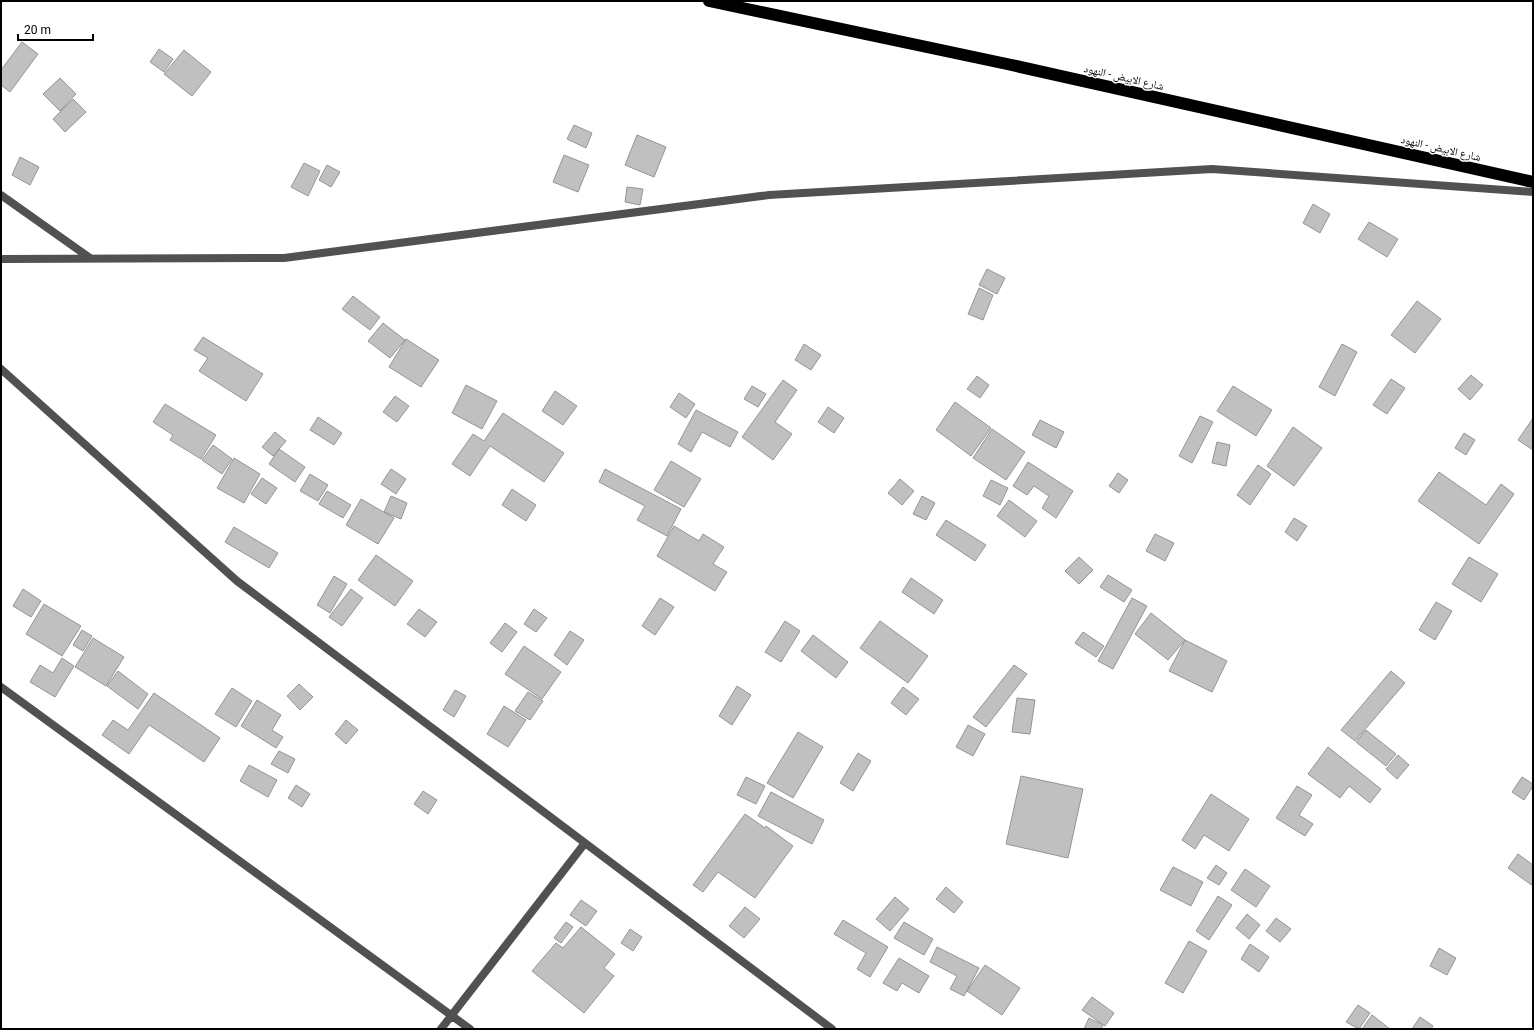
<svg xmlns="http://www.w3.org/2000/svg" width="1534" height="1030" viewBox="0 0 1534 1030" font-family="Roboto,'Noto Naskh Arabic',sans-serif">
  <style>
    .building { fill: #c0c0c0; stroke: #959595 }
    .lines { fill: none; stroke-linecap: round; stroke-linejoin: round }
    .street { stroke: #515151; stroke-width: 8 }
    .highway { stroke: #000; stroke-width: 12 }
    .labels { text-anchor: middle; stroke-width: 3; stroke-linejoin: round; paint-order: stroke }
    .street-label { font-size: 11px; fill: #000; stroke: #fff }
  </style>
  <rect width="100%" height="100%" fill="#fff"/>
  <path class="building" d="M 22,42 L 38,54 L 10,92 L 1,85 L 1,70 Z
    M 159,49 L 173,59 L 164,72 L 150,62 Z
    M 184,50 L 211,72 L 192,96 L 164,74 Z
    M 60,78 L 76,94 L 60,111 L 43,94 Z
    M 73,99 L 86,112 L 65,132 L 53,119 Z
    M 574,125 L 592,133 L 586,148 L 567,139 Z
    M 637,135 L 666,147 L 654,177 L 625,165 Z
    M 564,155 L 589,165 L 578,192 L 553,182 Z
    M 20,157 L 39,167 L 30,185 L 12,175 Z
    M 304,163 L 320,171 L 308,196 L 291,187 Z
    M 327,165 L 340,172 L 331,187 L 319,180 Z
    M 627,187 L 643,189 L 640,205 L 625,202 Z
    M 1313,204 L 1330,214 L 1320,233 L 1303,223 Z
    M 1369,222 L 1398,239 L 1387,257 L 1358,239 Z
    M 987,269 L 1005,278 L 997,294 L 979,285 Z
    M 979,288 L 993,295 L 983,320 L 968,314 Z
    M 353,296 L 380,317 L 370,330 L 342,309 Z
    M 1417,301 L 1441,319 L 1415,353 L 1391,335 Z
    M 383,323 L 405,340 L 390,358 L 368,341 Z
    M 203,337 L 263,374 L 246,401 L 199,371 L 208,358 L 194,350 Z
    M 406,339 L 439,360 L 421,387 L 389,367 Z
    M 804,344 L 821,355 L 811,370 L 795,360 Z
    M 1342,344 L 1357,352 L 1335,396 L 1319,387 Z
    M 1471,375 L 1483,385 L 1470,400 L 1458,389 Z
    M 977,376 L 989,385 L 980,398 L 967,389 Z
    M 1391,379 L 1405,388 L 1387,414 L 1373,405 Z
    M 783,380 L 797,390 L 775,422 L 792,434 L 773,460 L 742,437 Z
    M 466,385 L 497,401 L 482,429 L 452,413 Z
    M 752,386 L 766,394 L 758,407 L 744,399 Z
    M 1233,386 L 1272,410 L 1256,436 L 1217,411 Z
    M 555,391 L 577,406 L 563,425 L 542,411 Z
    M 679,393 L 695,404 L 686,418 L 670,407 Z
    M 395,396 L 409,406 L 397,422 L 383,412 Z
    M 955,402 L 991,428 L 971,456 L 936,430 Z
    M 165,404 L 216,435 L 201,459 L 170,440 L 173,435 L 153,422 Z
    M 828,407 L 844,418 L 834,433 L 818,422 Z
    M 696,410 L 738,432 L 730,447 L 702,432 L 691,452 L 678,444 Z
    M 503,413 L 564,453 L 544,482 L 490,446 L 470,476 L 452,464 L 473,434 L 484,441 Z
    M 1200,416 L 1213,422 L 1192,463 L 1179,456 Z
    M 318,417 L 342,433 L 334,445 L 310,430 Z
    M 1533,418 L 1533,450 L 1518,440 Z
    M 1040,420 L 1064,432 L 1056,448 L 1032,435 Z
    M 1293,427 L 1322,448 L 1294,486 L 1267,466 Z
    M 992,429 L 1025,452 L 1006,480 L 973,458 Z
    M 275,432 L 286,441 L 273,456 L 262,447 Z
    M 1464,433 L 1475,440 L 1466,455 L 1455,448 Z
    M 1217,442 L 1230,445 L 1226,466 L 1212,463 Z
    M 213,445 L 232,459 L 222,474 L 202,460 Z
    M 279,449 L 305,467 L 295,482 L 269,464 Z
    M 234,458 L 260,474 L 244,503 L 217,488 Z
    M 671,461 L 701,479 L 684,507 L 654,490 Z
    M 1028,462 L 1073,491 L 1056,518 L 1042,508 L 1049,496 L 1034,486 L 1027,495 L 1013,486 Z
    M 1258,465 L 1271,474 L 1250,505 L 1237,495 Z
    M 391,469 L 406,479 L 396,494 L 381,484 Z
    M 605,469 L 681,509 L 667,536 L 637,520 L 645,506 L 599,482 Z
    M 1439,472 L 1486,505 L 1501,484 L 1514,494 L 1479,544 L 1418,501 Z
    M 1118,473 L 1128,480 L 1119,493 L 1109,486 Z
    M 310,474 L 328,485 L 318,501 L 300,491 Z
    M 262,478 L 277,488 L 266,504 L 251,494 Z
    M 900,479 L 914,491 L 902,505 L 888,493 Z
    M 991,480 L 1008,488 L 1000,505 L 983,496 Z
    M 512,489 L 536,505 L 526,521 L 502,505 Z
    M 327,491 L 351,505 L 343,518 L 319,504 Z
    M 391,496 L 407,503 L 401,519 L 384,512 Z
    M 922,496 L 935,503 L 926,520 L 913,514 Z
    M 361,499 L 394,518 L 378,544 L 346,525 Z
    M 1009,500 L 1037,521 L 1025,537 L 997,516 Z
    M 1294,518 L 1307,526 L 1297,541 L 1285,532 Z
    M 946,520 L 986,545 L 975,561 L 936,535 Z
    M 674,526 L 699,541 L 703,534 L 724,547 L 713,564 L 727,572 L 715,591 L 657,556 Z
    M 234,527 L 278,553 L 269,568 L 225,542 Z
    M 1155,534 L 1174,543 L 1165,561 L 1146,551 Z
    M 376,555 L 413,581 L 395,606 L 358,580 Z
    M 1079,557 L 1093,570 L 1079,584 L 1065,571 Z
    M 1469,557 L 1498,574 L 1481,602 L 1452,584 Z
    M 1108,575 L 1132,590 L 1124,602 L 1100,587 Z
    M 334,576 L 347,584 L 330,613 L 317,605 Z
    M 911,578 L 943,600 L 934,614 L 902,592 Z
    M 23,589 L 41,601 L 31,617 L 13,606 Z
    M 351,589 L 363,598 L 342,626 L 329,617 Z
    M 660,598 L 674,607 L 655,635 L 642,626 Z
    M 1132,598 L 1147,606 L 1113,669 L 1098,661 Z
    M 1436,602 L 1452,611 L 1435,640 L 1419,630 Z
    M 44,604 L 81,626 L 62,656 L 26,634 Z
    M 419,609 L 437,622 L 425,637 L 407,624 Z
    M 534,609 L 547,618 L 536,632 L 524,624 Z
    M 1151,613 L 1185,640 L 1168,660 L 1135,634 Z
    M 785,621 L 800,631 L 781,662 L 765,652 Z
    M 880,621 L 928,656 L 908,683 L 860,648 Z
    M 505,623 L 517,632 L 502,652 L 490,643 Z
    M 82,630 L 92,636 L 83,651 L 73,645 Z
    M 570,631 L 584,640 L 567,665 L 554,655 Z
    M 1083,632 L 1104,646 L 1096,657 L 1075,643 Z
    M 813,635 L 848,662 L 836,678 L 801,651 Z
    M 93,638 L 124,657 L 106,686 L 75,667 Z
    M 1185,640 L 1227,661 L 1212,692 L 1169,671 Z
    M 524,646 L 561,672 L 542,699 L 505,674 Z
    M 62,658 L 74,666 L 55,697 L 30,682 L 40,665 L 53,673 Z
    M 1014,665 L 1027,674 L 986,727 L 973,717 Z
    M 118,671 L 148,694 L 138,709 L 107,686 Z
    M 1391,671 L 1405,683 L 1355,741 L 1341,730 Z
    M 299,684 L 313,697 L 300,710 L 287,696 Z
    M 737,686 L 751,695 L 732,725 L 719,716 Z
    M 903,687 L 919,699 L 906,715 L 891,703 Z
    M 232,688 L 252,701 L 236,727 L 215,714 Z
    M 455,690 L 466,696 L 454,717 L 443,710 Z
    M 528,692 L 543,701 L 530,720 L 515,711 Z
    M 154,693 L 220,738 L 204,762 L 149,725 L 129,754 L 102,735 L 113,720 L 128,730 Z
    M 1017,698 L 1035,700 L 1030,734 L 1012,732 Z
    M 257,700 L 281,715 L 272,730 L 283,737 L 276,748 L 241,726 Z
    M 504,706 L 526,720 L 508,747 L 487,734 Z
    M 346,720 L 358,730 L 346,744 L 335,734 Z
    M 968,725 L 985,734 L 973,756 L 956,747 Z
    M 1366,730 L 1396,754 L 1386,766 L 1356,742 Z
    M 798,732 L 823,747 L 793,798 L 767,783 Z
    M 1328,747 L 1381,789 L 1370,803 L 1349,786 L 1340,798 L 1308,774 Z
    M 279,751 L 295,759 L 288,773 L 271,764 Z
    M 858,753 L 871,761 L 853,791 L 840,783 Z
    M 1398,755 L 1409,765 L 1397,779 L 1386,769 Z
    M 249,765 L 277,780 L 268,797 L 240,781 Z
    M 1021,776 L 1083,789 L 1068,858 L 1006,844 Z
    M 746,777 L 765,786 L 756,804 L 737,795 Z
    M 1522,777 L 1533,784 L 1533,786 L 1524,800 L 1512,792 Z
    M 296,785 L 310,794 L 302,807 L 288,798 Z
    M 1297,786 L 1312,795 L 1299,815 L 1313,824 L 1305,836 L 1276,818 Z
    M 423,791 L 437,800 L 428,814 L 414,804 Z
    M 771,792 L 824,820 L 812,844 L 758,816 Z
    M 1211,794 L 1249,819 L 1229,851 L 1204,835 L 1195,849 L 1182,840 Z
    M 745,814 L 765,828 L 766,826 L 793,846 L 755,898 L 718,872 L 703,892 L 693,885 Z
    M 1518,854 L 1533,865 L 1533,886 L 1508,868 Z
    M 1216,865 L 1227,873 L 1219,885 L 1207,878 Z
    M 1173,867 L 1203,882 L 1191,906 L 1160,890 Z
    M 1245,869 L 1270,886 L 1256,907 L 1231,890 Z
    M 946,887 L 963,902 L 954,913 L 936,899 Z
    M 1218,896 L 1232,905 L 1209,940 L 1196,931 Z
    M 895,897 L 909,909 L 890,931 L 876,919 Z
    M 581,900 L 597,911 L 586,926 L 570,915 Z
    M 745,907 L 760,919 L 744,938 L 729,926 Z
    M 1247,914 L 1260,925 L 1249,939 L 1236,928 Z
    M 1276,918 L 1291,929 L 1280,942 L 1266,931 Z
    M 843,920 L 888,947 L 870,977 L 857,969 L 866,953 L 834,934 Z
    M 566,922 L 573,927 L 561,943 L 554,938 Z
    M 904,922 L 933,939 L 924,955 L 894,938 Z
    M 581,927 L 615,954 L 604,968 L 614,976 L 584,1013 L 532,971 L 556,943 L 563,948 Z
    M 630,929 L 642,937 L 633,951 L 621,943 Z
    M 1189,941 L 1207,951 L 1183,993 L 1165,983 Z
    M 1250,944 L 1269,957 L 1259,972 L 1241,959 Z
    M 937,947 L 979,968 L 964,996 L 950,989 L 957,976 L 930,962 Z
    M 1439,948 L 1456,958 L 1447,975 L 1430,966 Z
    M 899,958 L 929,976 L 919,993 L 902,983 L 897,991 L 883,983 Z
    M 985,965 L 1020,988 L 1002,1015 L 967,991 Z
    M 1092,997 L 1114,1013 L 1105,1026 L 1082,1010 Z
    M 1358,1005 L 1370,1013 L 1359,1029 L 1346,1022 Z
    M 1372,1015 L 1390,1029 L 1362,1029 Z
    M 1420,1017 L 1433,1026 L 1431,1029 L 1412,1029 Z
    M 1089,1018 L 1103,1025 L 1101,1029 L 1084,1029 Z"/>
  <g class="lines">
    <path class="street" d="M 1,195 L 90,258
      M 1,259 L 284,258 L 769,195 L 1212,169 L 1533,192
      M 1,369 L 237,581 L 832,1029
      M 1,687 L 470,1029
      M 441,1029 L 585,843"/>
    <path class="highway" d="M 709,1 L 1007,64 L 1533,182"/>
  </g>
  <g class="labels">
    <g class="street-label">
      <text transform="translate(1124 77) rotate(13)" y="4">شارع الابيض - النهود</text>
      <text transform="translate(1441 148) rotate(13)" y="4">شارع الابيض - النهود</text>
    </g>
  </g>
  <rect width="1534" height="1030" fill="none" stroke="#000000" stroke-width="4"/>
  <path d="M18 34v6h75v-6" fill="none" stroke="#000000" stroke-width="2"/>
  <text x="24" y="34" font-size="12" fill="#000000" stroke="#ffffff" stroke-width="3" paint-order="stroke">20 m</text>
</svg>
